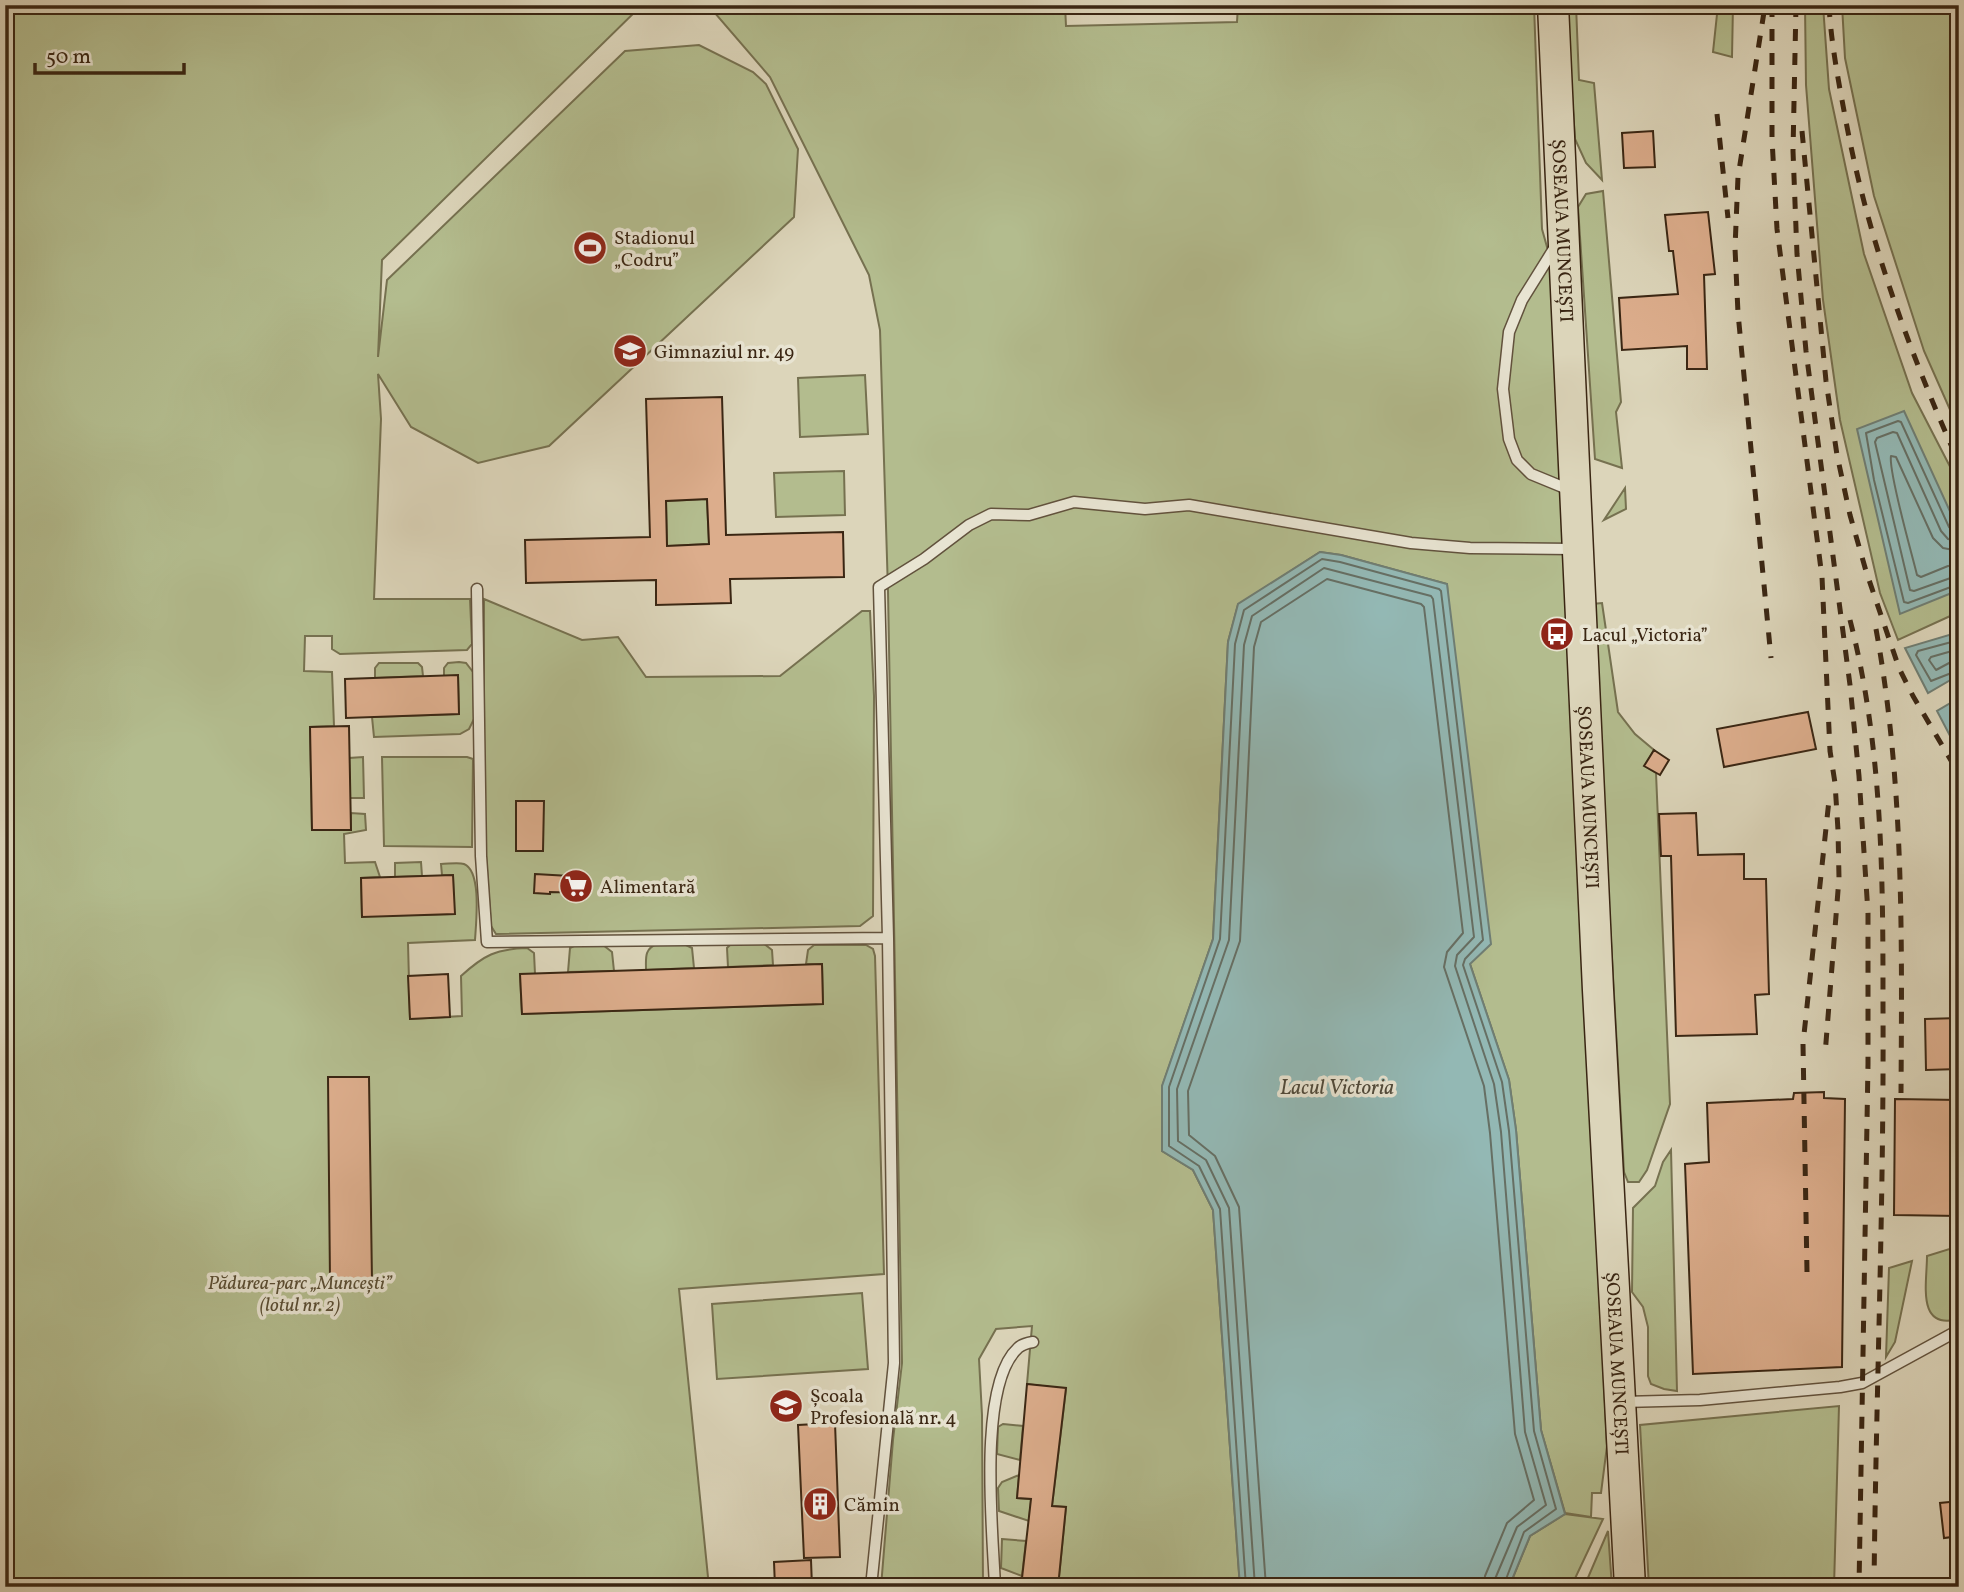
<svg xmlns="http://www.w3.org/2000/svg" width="1964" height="1592" viewBox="0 0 1964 1592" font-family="Vollkorn,serif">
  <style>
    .green { fill: #b3bc8e; stroke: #767150; stroke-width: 2 }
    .water { fill: #93b8b4; stroke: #6f7e74; stroke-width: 2 }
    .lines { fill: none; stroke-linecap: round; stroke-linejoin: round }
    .shore { stroke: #666f64; stroke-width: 2 }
    .building { fill: #dcad8c; stroke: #3a2613; stroke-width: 2; fill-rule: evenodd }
    .lane-casing { stroke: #62523d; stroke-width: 13 }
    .primary-casing { stroke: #3a2613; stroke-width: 33 }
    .lane { stroke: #e8e4d2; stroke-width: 10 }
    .primary { stroke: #dcd5ba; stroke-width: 30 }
    .rail { stroke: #3a2613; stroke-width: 5; stroke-dasharray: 12 12; stroke-linecap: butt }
    .labels { text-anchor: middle; stroke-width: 7; stroke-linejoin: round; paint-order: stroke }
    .street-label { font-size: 19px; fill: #3a2613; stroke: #e8e4d2 }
    .poi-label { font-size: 19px; fill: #3a2613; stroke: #e8e4d2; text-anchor: start }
    .park-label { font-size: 19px; font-style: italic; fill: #584c32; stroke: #e8e4d2 }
    .water-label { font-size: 21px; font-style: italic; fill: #504a3b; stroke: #e8e4d2 }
  </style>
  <rect width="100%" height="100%" fill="#dcd5ba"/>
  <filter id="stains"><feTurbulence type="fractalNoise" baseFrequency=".00286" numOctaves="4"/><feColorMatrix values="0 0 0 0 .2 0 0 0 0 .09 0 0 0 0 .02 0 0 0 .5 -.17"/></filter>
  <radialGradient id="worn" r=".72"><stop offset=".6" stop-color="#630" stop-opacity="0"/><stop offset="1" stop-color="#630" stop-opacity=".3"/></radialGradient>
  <path class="green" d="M 5,5 L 642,5 L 382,260 L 378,357 L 387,280 L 625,51 L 699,45 L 753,72 L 766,84 L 798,149 L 794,217 L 549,446 L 478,463 L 411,427 L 378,374 L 381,419 L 374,599 L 470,599 L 472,644 L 467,650 L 340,654 L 332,649 L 332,636 L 305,636 L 304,671 L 332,672 L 334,726 L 310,727 L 312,830 L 351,830 L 351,813 L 365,814 L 366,830 L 344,834 L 345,863 L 375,862 L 380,877 L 361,878 L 362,916 L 454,914 L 453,876 L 442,875 L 441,864 C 448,864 458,862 464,864 C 482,871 476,923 475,940 L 408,943 L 410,1019 L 462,1016 L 461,976 C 484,955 496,949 527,948 L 534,953 L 535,974 L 520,975 L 522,1014 L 823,1004 L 822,964 L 806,964 L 808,950 L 814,945 L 866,945 L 873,949 L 875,956 L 884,1274 L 679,1289 L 709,1587 L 5,1587 Z
    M 708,5 L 1065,5 L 1066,26 L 1237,22 L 1238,5 L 1534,5 L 1542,229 L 1554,272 L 1562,500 L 1607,1446 L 1601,1493 L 1592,1493 L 1591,1517 L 1565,1513 L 1541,1430 L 1516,1130 L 1509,1080 L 1470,964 L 1447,584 L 1341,555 L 1320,552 L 1238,605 L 1228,642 L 1213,939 L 1162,1087 L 1162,1151 L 1193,1170 L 1213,1210 L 1240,1587 L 1058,1587 L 1066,1507 L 1052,1506 L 1066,1389 L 1027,1384 L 1032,1326 L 996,1329 L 979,1359 L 982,1415 L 983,1587 L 881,1587 L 893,1440 L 902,1363 L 888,591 L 880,330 L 869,275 L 770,77 Z
    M 1566,5 L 1576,5 L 1579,80 L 1594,83 L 1602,180 L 1586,163 L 1575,139 Z
    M 1718,5 L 1733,5 L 1732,57 L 1713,52 Z
    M 1805,5 L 1823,5 L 1829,89 L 1864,254 L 1912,393 L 1959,484 L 1959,612 L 1898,640 L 1880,593 L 1840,420 L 1823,300 L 1806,85 Z
    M 1842,5 L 1959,5 L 1959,430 L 1924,351 L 1874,196 L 1845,58 Z
    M 1603,191 L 1621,402 L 1616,412 L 1622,468 L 1595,459 L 1578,207 L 1586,194 Z
    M 865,375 L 868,434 L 800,437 L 798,378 Z
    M 844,471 L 845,515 L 776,517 L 774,473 Z
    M 1625,488 L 1626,509 L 1604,520 Z
    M 707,499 L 709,544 L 667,546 L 666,501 Z
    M 484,599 L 582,640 L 618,637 L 646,677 L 780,676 L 862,611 L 870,611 L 874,696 L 873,916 L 860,926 L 496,934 L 491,926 L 484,827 Z
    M 1602,603 L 1618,712 L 1635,734 L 1654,750 L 1645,766 L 1656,773 L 1670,1104 L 1647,1170 L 1639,1182 L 1628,1182 L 1624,1172 L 1592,604 Z
    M 459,662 L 466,663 L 473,672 L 474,719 L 469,729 L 460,734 L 374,737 L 372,717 L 459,714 L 458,676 L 444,676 L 444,668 L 448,663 Z
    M 379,663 L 418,663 L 422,667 L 423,676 L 375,678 L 375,668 Z
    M 363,757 L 364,798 L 350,798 L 349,758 Z
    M 467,757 L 473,759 L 472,847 L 384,846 L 382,757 Z
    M 421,862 L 422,876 L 395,877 L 395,863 Z
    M 763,943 L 772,950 L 773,965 L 728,967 L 727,948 L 731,944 Z
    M 657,944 L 686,945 L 692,948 L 694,968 L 646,970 C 646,958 644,949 657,944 Z
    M 603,945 L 612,952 L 614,971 L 568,972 L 570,948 L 574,946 Z
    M 1671,1150 L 1677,1391 L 1664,1389 L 1651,1384 L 1648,1376 L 1648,1327 L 1643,1307 L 1632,1292 L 1633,1208 L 1655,1186 L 1663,1162 Z
    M 1959,1246 L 1959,1319 C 1916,1331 1927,1283 1927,1256 Z
    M 1912,1261 L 1895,1342 L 1886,1357 L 1889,1268 Z
    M 862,1293 L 868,1369 L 717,1379 L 712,1304 Z
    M 1839,1406 L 1834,1587 L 1649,1587 L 1640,1425 Z
    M 1003,1424 L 1023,1426 L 1020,1460 L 997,1454 L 998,1427 Z
    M 1019,1475 L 1017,1498 L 1031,1499 L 1029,1521 L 999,1511 L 998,1488 L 1002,1482 Z
    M 1565,1514 L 1603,1519 L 1571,1587 L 1509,1587 L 1530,1536 Z
    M 1608,1531 L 1612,1587 L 1584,1587 Z
    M 1002,1539 L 1026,1541 L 1022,1576 L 1001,1568 Z"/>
  <path class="water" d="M 1904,411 L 1959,531 L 1959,590 L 1900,614 L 1857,429 Z
    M 1320,552 L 1341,555 L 1447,584 L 1491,944 L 1470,964 L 1509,1080 L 1516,1130 L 1541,1430 L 1565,1514 L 1530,1536 L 1509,1587 L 1240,1587 L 1213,1210 L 1193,1170 L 1162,1151 L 1162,1086 L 1213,939 L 1228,642 L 1238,604 Z
    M 1959,632 L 1959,675 L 1928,693 L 1905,648 Z
    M 1959,698 L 1959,753 L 1937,711 Z"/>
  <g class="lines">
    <path class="shore" d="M 1959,532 L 1953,531 L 1949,527 L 1901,422 L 1898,421 L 1866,433 L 1874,480 L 1904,602 L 1908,603 L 1959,584
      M 1959,541 L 1948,539 L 1941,531 L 1897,433 L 1893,432 L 1877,438 L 1875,442 L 1910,590 L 1914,591 L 1959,575
      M 1959,551 L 1943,548 L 1933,538 L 1896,457 L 1891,456 C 1888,471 1912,554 1917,575 L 1921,577 L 1948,566 L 1959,565
      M 1959,640 L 1918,651 L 1916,655 L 1931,681 L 1959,670
      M 1959,649 L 1931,657 L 1929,660 L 1936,670 L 1951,662 L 1959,661
      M 1246,1587 L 1220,1209 L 1199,1166 L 1169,1146 L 1169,1087 L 1220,939 L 1235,644 L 1244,610 L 1322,559 L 1340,562 L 1439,589 L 1441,591 L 1483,940 L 1465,959 L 1463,965 L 1502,1082 L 1509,1131 L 1534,1431 L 1556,1509 L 1524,1532 L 1503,1587
      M 1255,1587 L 1229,1208 L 1206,1160 L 1178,1141 L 1177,1089 L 1229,940 L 1244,645 L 1252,616 L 1324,568 L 1431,596 L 1433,599 L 1474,937 L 1457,955 L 1455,966 L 1494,1084 L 1501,1132 L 1525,1432 L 1546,1505 L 1517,1527 L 1495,1579 L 1494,1587
      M 1266,1587 L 1239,1207 L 1215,1156 L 1189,1135 L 1188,1091 L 1240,941 L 1254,647 L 1261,622 L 1327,579 L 1421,604 L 1424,607 L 1463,933 L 1447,952 L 1444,967 L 1484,1086 L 1490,1133 L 1515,1434 L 1534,1500 L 1507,1523 L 1485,1576 L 1484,1587"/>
  </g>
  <path class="building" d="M 1653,131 L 1655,167 L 1624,168 L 1622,133 Z
    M 1708,212 L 1715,274 L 1704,275 L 1707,369 L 1687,369 L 1687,346 L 1622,350 L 1619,298 L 1678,294 L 1673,251 L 1669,251 L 1665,215 Z
    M 722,397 L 726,535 L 843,532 L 844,577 L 730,579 L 731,603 L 656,605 L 656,580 L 526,583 L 525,540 L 650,537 L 646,399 ZM 707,499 L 709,544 L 667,546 L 666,501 Z
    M 458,675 L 459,714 L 346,718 L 345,679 Z
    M 1808,712 L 1816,749 L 1724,767 L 1717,729 Z
    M 349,726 L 351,830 L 312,830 L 310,727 Z
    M 1654,750 L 1669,760 L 1660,775 L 1644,766 Z
    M 516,801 L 544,801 L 543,851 L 516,851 Z
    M 1696,813 L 1698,855 L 1744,854 L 1744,879 L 1766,879 L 1769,994 L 1755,995 L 1757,1034 L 1676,1036 L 1671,856 L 1661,856 L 1659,814 Z
    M 535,874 L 587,877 L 586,893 L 550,892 L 550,894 L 534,893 Z
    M 453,875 L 455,914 L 362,917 L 361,878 Z
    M 822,964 L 823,1004 L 522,1014 L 520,974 Z
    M 448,974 L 450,1017 L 410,1019 L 408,976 Z
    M 1959,1018 L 1959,1069 L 1926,1070 L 1925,1019 Z
    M 328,1077 L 369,1077 L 372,1281 L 330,1281 Z
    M 1824,1092 L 1824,1098 L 1845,1099 L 1842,1367 L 1693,1374 L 1685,1164 L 1709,1162 L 1707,1103 L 1793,1099 L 1794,1093 Z
    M 1895,1099 L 1959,1100 L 1959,1216 L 1894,1215 Z
    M 1027,1384 L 1066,1388 L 1052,1506 L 1066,1507 L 1058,1587 L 1021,1587 L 1031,1499 L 1017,1498 Z
    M 835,1423 L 840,1557 L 804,1558 L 798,1425 Z
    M 1959,1501 L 1959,1536 L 1944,1538 L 1940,1503 Z
    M 811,1560 L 812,1587 L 775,1587 L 774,1562 Z"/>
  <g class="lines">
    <g class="lane-casing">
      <path id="lane" d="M 1555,247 L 1522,300 L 1509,332 L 1503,389 L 1509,439 L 1517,460 L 1531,474 L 1570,490
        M 477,589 L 481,856 L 487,942 L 888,938
        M 1623,1402 L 1700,1400 L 1840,1387 L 1862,1383 L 1959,1330
        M 871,1587 L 894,1363 L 888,938 L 879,587 L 924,559 L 969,525 L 991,514 L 1029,515 L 1074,502 L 1145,509 L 1189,505 L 1411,543 L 1470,548 L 1574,549
        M 995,1587 C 993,1534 977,1385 1018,1348 C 1022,1344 1027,1343 1033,1342"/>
    </g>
    <g class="primary-casing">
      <g id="primary">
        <path id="s1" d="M 1553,5 L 1598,990 L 1630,1587"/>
      </g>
    </g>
    <use href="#lane" class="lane"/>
    <use href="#primary" class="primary"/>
    <path class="rail" d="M 1772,5 L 1772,139 L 1777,229 L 1822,577 L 1830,751 L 1835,783 L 1838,830 L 1839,878 L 1825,1055
      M 1796,5 L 1793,151 L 1797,254 L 1806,351 L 1850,685 L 1859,776 L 1868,913 L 1868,1064 L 1859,1587
      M 1829,5 C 1831,42 1838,79 1845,116 C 1867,237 1909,351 1959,463
      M 1764,12 L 1738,177 L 1735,248 L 1738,313 L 1771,658
      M 1717,114 L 1728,218
      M 1802,131 L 1826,381 L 1837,455 L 1850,515 L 1866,571 L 1899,668 L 1913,696 L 1959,774
      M 1850,620 C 1883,748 1883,879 1883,1009 C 1884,1202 1876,1394 1874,1587
      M 1876,629 C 1904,782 1902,939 1901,1093
      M 1807,1272 L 1803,1044 L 1829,800"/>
  </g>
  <defs>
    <g id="stadium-disc" transform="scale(1.75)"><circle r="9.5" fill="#8f2418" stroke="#e8e4d2"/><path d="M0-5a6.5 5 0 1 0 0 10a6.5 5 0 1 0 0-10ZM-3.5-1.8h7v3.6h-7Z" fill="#fff"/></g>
    <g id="school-disc" transform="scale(1.75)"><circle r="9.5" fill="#8f2418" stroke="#e8e4d2"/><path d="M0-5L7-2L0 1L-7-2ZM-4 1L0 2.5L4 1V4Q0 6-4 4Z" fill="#fff"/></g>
    <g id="bus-disc" transform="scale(1.75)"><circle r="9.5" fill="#8f2418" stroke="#e8e4d2"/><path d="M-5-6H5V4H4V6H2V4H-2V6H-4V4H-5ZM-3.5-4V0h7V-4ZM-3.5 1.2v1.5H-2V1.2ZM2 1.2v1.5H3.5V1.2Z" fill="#fff"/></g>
    <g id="supermarket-disc" transform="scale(1.75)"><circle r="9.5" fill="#8f2418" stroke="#e8e4d2"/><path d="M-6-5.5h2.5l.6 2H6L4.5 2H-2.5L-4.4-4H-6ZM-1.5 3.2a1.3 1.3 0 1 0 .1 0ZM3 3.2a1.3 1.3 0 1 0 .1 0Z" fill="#fff"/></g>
    <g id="university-disc" transform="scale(1.75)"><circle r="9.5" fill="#8f2418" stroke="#e8e4d2"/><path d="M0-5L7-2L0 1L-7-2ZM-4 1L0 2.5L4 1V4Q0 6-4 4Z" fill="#fff"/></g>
    <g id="building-disc" transform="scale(1.75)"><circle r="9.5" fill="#8f2418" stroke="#e8e4d2"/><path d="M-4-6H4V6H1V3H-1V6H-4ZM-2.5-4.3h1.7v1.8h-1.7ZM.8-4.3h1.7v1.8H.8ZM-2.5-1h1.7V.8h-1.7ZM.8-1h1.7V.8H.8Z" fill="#fff"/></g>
  </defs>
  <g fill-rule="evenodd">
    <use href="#stadium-disc" x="590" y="248"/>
    <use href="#school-disc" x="630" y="351"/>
    <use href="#bus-disc" x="1557" y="634"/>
    <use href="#supermarket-disc" x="576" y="886"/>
    <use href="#university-disc" x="786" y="1406"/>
    <use href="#building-disc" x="820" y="1504"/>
  </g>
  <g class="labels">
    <g class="street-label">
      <text dy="7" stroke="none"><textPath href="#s1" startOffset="226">ȘOSEAUA MUNCEȘTI</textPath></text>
      <text dy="7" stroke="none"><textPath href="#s1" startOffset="793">ȘOSEAUA MUNCEȘTI</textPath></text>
      <text dy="7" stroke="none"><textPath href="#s1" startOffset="1360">ȘOSEAUA MUNCEȘTI</textPath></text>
    </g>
    <g class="poi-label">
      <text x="614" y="244">Stadionul<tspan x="614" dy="22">„Codru”</tspan></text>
      <text x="654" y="358">Gimnaziul nr. 49</text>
      <text x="1582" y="641">Lacul „Victoria”</text>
      <text x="600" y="893">Alimentară</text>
      <text x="810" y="1402">Școala<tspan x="810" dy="22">Profesională nr. 4</tspan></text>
      <text x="844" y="1511">Cămin</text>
    </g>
    <g class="park-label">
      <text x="300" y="1289">Pădurea-parc „Muncești”<tspan x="300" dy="22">(lotul nr. 2)</tspan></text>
    </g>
    <g class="water-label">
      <text x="1337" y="1094">Lacul Victoria</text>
    </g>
  </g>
  <rect width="1964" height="1592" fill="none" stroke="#dcd5ba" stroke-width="28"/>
  <rect x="7" y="7" width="1950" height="1578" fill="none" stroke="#3a2613" stroke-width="3.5"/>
  <rect x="14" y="14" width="1936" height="1564" fill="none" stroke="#3a2613" stroke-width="2"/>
  <path d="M35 63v10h149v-10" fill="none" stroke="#3a2613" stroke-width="3.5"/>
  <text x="46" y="63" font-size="21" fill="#3a2613" stroke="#e8e4d2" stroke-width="5" paint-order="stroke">50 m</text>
  <rect width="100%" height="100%" filter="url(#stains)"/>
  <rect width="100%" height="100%" fill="url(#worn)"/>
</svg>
